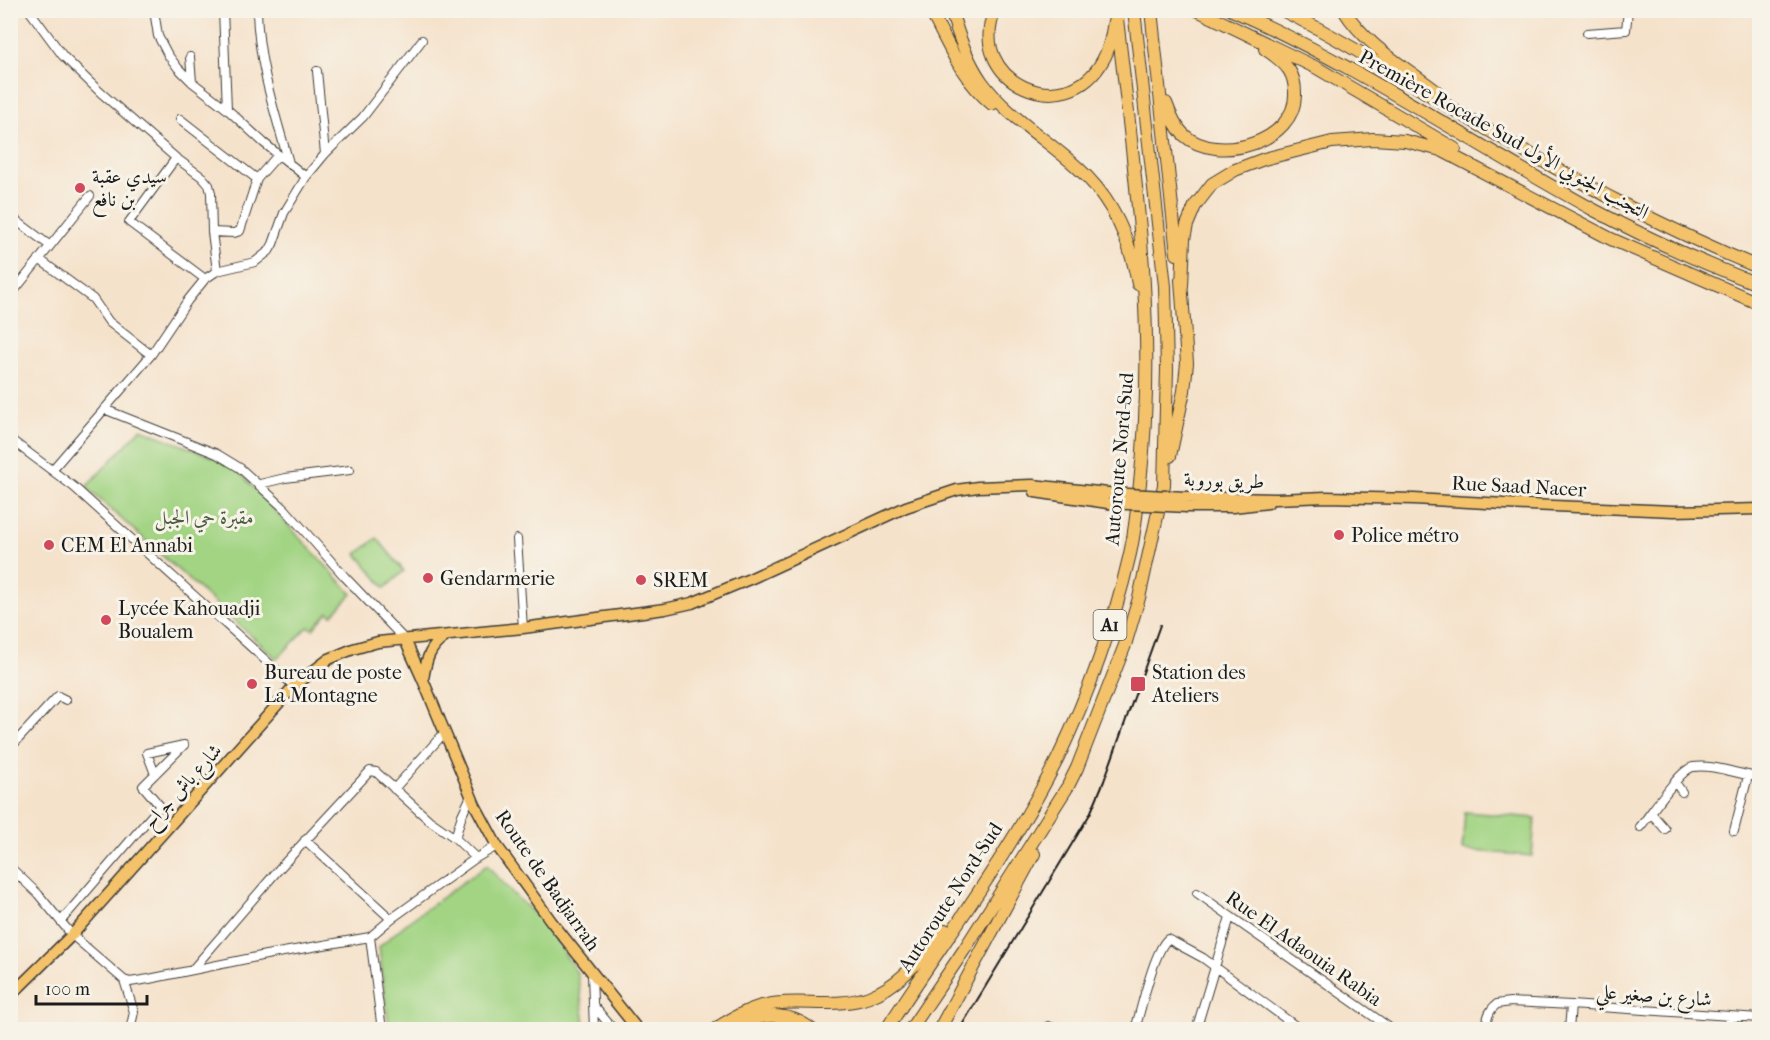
<svg xmlns="http://www.w3.org/2000/svg" width="1770" height="1040" viewBox="0 0 1770 1040" font-family="'IM FELL French Canon',Amiri,serif">
  <style>
    .green { fill: #a2d483; stroke: #5f7850; stroke-width: 1.5 }
    .lines { fill: none; stroke-linecap: round; stroke-linejoin: round }
    .minor-casing { stroke: #3d3a36; stroke-width: 10 }
    .major-casing { stroke: #3d3a36; stroke-width: 13 }
    .highway-casing { stroke: #3d3a36; stroke-width: 14 }
    .minor { stroke: #fff; stroke-width: 8 }
    .major { stroke: #f4c26a; stroke-width: 10 }
    .highway { stroke: #f4c26a; stroke-width: 12 }
    .rail { stroke: #1c1c1c; stroke-width: 2 }
    .major-bridge-casing { stroke: #3d3a36; stroke-width: 13; stroke-linecap: butt }
    .major-bridge { stroke: #f4c26a; stroke-width: 10 }
    .poi-dot { fill: #d1495b; stroke: #f7f3e8; stroke-width: 2 }
    .labels { text-anchor: middle; stroke-width: 6; stroke-linejoin: round; paint-order: stroke }
    .shield { fill: #f7f3e8; stroke: #5e5c59; stroke-width: 1.5 }
    .shield-label { font-size: 18px; font-weight: bold; fill: #1c1c1c }
    .street-label { font-size: 20px; fill: #1c1c1c; stroke: #f7f3e8 }
    .poi-label { font-size: 20px; fill: #1c1c1c; stroke: #f7f3e8; text-anchor: start }
    .park-label { font-size: 20px; fill: #4b5c40; stroke: #f7f3e8 }
  </style>
  <rect width="100%" height="100%" fill="#f7f3e8"/>
  <filter id="ink" filterUnits="userSpaceOnUse"><feTurbulence type="fractalNoise" baseFrequency=".0167" numOctaves="2"/><feDisplacementMap in="SourceGraphic" scale="12" xChannelSelector="R" yChannelSelector="G"/><feConvolveMatrix kernelMatrix="1 2 1 2 8 2 1 2 1" color-interpolation-filters="sRGB"/></filter>
  <filter id="wash" filterUnits="userSpaceOnUse"><feTurbulence type="fractalNoise" baseFrequency=".008" numOctaves="4" result="noise"/><feDisplacementMap in="SourceGraphic" scale="24" xChannelSelector="R" yChannelSelector="G"/><feGaussianBlur stdDeviation="1.35" result="paint"/><feColorMatrix in="noise" values="0 0 0 0 0 0 0 0 0 0 0 0 0 0 0 0 0 1.4 0 .05"/><feComposite in="paint" operator="in"/></filter>
  <g filter="url(#wash)">
    <rect width="100%" height="100%" fill="#f5e2cb"/>
    <path class="green" d="M 141,429 L 223,461 L 241,474 L 352,594 L 332,615 L 328,612 L 313,629 L 308,627 L 277,659 L 86,487 Z
      M 377,538 L 404,571 L 385,588 L 357,554 Z
      M 1465,812 L 1535,818 L 1532,856 L 1462,850 Z
      M 487,865 L 512,893 L 544,922 L 577,973 L 586,1029 L 389,1029 L 379,947 L 408,922 Z"/>
  </g>
  <g filter="url(#ink)">
    <g class="lines">
      <g class="minor-casing">
        <path id="minor" d="M 29,10 L 63,56 L 100,92 L 176,158 L 129,222 L 205,279
          M 154,10 L 158,36 L 168,55 L 178,68 L 192,82 L 227,109 L 264,143 L 306,177
          M 223,10 L 227,109
          M 257,10 C 258,63 275,113 289,163
          M 1587,33 L 1626,30 L 1628,10
          M 190,57 L 192,82
          M 317,71 L 325,154
          M 180,119 L 257,179
          M 176,158 L 202,177 L 209,185 L 211,193 L 212,232 L 217,271
          M 10,216 L 49,245
          M 212,232 L 234,233 L 240,231 L 257,179 L 278,155
          M 39,259 L 93,299 L 109,322 L 151,355
          M 10,296 L 90,196
          M 104,409 L 217,454 L 240,468 L 285,509 L 345,577 L 405,640
          M 10,439 L 74,487 L 294,686
          M 52,470 L 151,355 L 188,300 L 205,279 L 217,271 L 255,262 L 269,251 L 273,244 L 284,213 L 306,177 L 325,154 L 363,117 L 422,40
          M 260,484 L 285,478 L 350,470
          M 517,539 L 523,628
          M 10,748 L 58,696 L 66,700
          M 1675,782 L 1682,792
          M 394,789 L 445,732
          M 1651,813 L 1665,829
          M 1640,827 C 1650,815 1680,769 1693,767 C 1714,764 1739,775 1760,777
          M 1734,831 L 1748,776
          M 455,838 L 462,815 L 471,796
          M 305,840 L 391,919
          M 10,867 L 38,894 L 72,935 L 124,980
          M 1197,893 L 1393,1030
          M 61,921 L 160,806 L 143,786 L 184,745 L 147,753 L 155,774
          M 370,937 L 382,1030
          M 192,970 L 279,869 L 370,771 L 376,772 L 429,820 L 455,838 L 476,858
          M 592,974 L 594,1030
          M 124,980 L 130,982 L 149,979 L 266,955 L 370,937 L 391,919 L 476,858 L 497,846
          M 124,980 L 134,1012 L 130,1030
          M 593,1005 L 614,1030
          M 1729,1017 L 1730,1030
          M 1044,1030 L 1048,1026 L 1059,1030
          M 1135,1030 C 1141,1010 1154,950 1168,939 L 1203,958 L 1301,1030
          M 1196,1030 L 1230,917
          M 1488,1030 C 1485,1020 1489,1010 1497,1004 L 1510,1002 L 1571,1005
          M 1569,1030 L 1571,1005 L 1759,1018"/>
      </g>
      <g class="major-casing">
        <path id="major" d="M 1035,492 L 1108,503
          M 1186,497 L 1276,499 L 1326,497 L 1414,499 L 1505,504 L 1674,511 L 1760,509
          M 1187,507 L 1233,507 L 1268,503
          M 405,640 L 423,680 L 475,805 L 497,846 L 551,921 L 638,1030
          M 423,679 C 426,661 429,647 445,637
          M 10,996 L 72,935 L 294,686 L 329,659 L 353,649 L 378,642 L 523,628 L 665,609 L 692,603 L 752,578 L 906,507 L 957,490 L 978,487 L 1032,485 L 1108,493"/>
      </g>
      <g class="highway-casing">
        <path id="highway" d="M 930,10 C 948,43 962,80 992,104
          M 951,10 C 958,35 967,61 982,82 C 1008,117 1046,139 1078,168 C 1112,198 1130,240 1138,284
          M 995,10 C 965,82 1067,127 1103,60 C 1110,48 1112,34 1114,21
          M 1151,10 L 1177,254
          M 1197,10 L 1317,68 L 1455,149
          M 1232,10 C 1359,66 1473,144 1594,210 C 1648,239 1703,263 1760,285
          M 1282,10 C 1352,44 1416,88 1483,127 C 1573,179 1663,228 1760,268
          M 1344,10 C 1366,46 1404,66 1436,91
          M 1166,103 C 1170,114 1175,126 1184,135 C 1217,165 1297,142 1295,93 C 1295,85 1293,76 1289,70 C 1283,61 1274,55 1265,49
          M 1182,286 L 1184,239 L 1187,225 L 1195,206 L 1212,184 L 1235,170 L 1264,159 L 1332,142 L 1373,139 L 1405,141 L 1441,150 L 1611,239 L 1760,304
          M 1170,456 L 1184,391 L 1187,363 L 1181,280
          M 714,1030 C 735,1016 756,1004 782,1003 C 810,1001 842,1007 869,997 C 903,984 922,956 945,930
          M 732,1030 C 757,1013 787,1010 812,1030
          M 886,1030 C 944,940 1010,854 1058,758 C 1088,695 1113,626 1129,558 C 1135,534 1137,508 1140,483 C 1158,325 1134,168 1116,10
          M 910,1030 L 964,950 L 1068,786 L 1077,768 L 1125,645 L 1139,598 L 1164,485 L 1167,369 L 1165,286 L 1134,10
          M 939,1030 L 1034,854"/>
      </g>
      <use href="#minor" class="minor"/>
      <use href="#major" class="major"/>
      <use href="#highway" class="highway"/>
      <path class="rail" d="M 959,1030 L 1090,814 L 1104,781 L 1160,625"/>
      <g class="major-bridge-casing">
        <path id="major-bridge" d="M 1108,493 L 1186,497
          M 1108,503 L 1187,507"/>
      </g>
      <use href="#major-bridge" class="major-bridge"/>
    </g>
  </g>
  <g class="poi-dot">
    <circle cx="80" cy="188" r="6"/>
    <circle cx="1339" cy="535" r="6"/>
    <circle cx="49" cy="545" r="6"/>
    <circle cx="428" cy="578" r="6"/>
    <circle cx="641" cy="580" r="6"/>
    <circle cx="106" cy="620" r="6"/>
    <circle cx="252" cy="684" r="6"/>
    <rect x="1130" y="676" width="16" height="16" rx="3"/>
  </g>
  <g class="labels">
    <rect class="shield" x="1093.5" y="610" width="33" height="30" rx="4.5"/>
    <g class="shield-label">
      <text x="1110" y="631">A1</text>
    </g>
    <g class="street-label">
      <text transform="translate(1504 134) rotate(29)" y="7">Première Rocade Sud التجنب الجنوبي الأول</text>
      <text transform="translate(1119 459) rotate(-85)" y="7">Autoroute Nord-Sud</text>
      <text transform="translate(1224 480) rotate(2)" y="7">طريق بوروبة</text>
      <text transform="translate(1519 486) rotate(3)" y="7">Rue Saad Nacer</text>
      <text transform="translate(182 786) rotate(-48)" y="7">شارع باش جراح</text>
      <text transform="translate(548 880) rotate(55)" y="7">Route de Badjarrah</text>
      <text transform="translate(950 897) rotate(-57)" y="7">Autoroute Nord-Sud</text>
      <text transform="translate(1304 948) rotate(35)" y="7">Rue El Adaouia Rabia</text>
      <text transform="translate(1654 995) rotate(4)" y="7">شارع بن صغير علي</text>
    </g>
    <g class="poi-label">
      <text x="92" y="183">سيدي عقبة<tspan x="92" dy="23">بن نافع</tspan></text>
      <text x="1351" y="542">Police métro</text>
      <text x="61" y="552">CEM El Annabi</text>
      <text x="440" y="585">Gendarmerie</text>
      <text x="653" y="587">SREM</text>
      <text x="118" y="615">Lycée Kahouadji<tspan x="118" dy="23">Boualem</tspan></text>
      <text x="264" y="679">Bureau de poste<tspan x="264" dy="23">La Montagne</tspan></text>
      <text x="1152" y="679">Station des<tspan x="1152" dy="23">Ateliers</tspan></text>
    </g>
    <g class="park-label">
      <text x="204" y="524">مقبرة حي الجبل</text>
    </g>
  </g>
  <rect width="1770" height="1040" fill="none" stroke="#f7f3e8" stroke-width="36"/>
  <path d="M36 995v9h111v-9" fill="none" stroke="#1c1c1c" stroke-width="3"/>
  <text x="45" y="995" font-size="18" fill="#1c1c1c" stroke="#f7f3e8" stroke-width="4.5" paint-order="stroke">100 m</text>
</svg>
